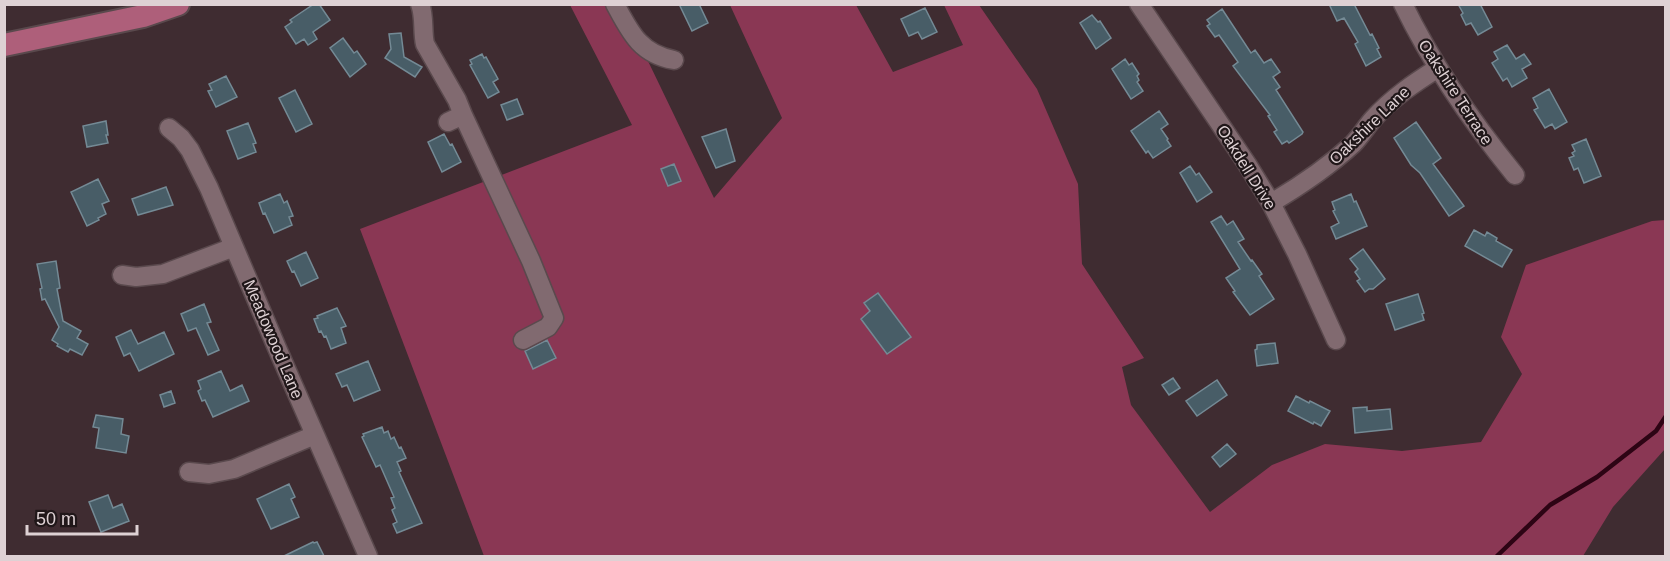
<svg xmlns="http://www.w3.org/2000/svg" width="1670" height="561" viewBox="0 0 1670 561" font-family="Helvetica,sans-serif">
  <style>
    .forest { fill: #8a3754 }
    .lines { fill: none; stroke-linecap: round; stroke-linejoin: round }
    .stream { stroke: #2d0414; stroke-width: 4.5 }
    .building { fill: #485d67; stroke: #748a95; stroke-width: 1.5 }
    .minor-casing { stroke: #5a494d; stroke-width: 21 }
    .major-casing { stroke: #5a494d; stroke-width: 26 }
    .minor { stroke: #816a70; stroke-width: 18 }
    .major { stroke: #ae5f7a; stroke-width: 22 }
    .labels { text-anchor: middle; stroke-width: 4.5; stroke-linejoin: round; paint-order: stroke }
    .street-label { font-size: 16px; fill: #ded1d4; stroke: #201719 }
  </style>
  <rect width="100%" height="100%" fill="#3f2c31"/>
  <path class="forest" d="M 570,5 L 621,5 L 714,198 L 782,118 L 730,5 L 856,5 L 893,72 L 963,45 L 944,5 L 979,5 L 1037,89 L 1078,184 L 1082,264 L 1144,358 L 1122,367 L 1131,405 L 1210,512 L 1272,465 L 1325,444 L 1402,451 L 1481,442 L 1522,374 L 1501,337 L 1526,265 L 1652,221 L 1665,220 L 1665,449 L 1613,507 L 1583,556 L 484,556 L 360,229 L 632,125 Z"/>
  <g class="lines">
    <path class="stream" d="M 1497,556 L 1550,505 L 1597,477 L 1656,431 L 1666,416"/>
  </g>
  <path class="building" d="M 314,4 L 319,4 L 330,20 L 313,32 L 317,39 L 308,45 L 304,39 L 296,44 L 285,27 L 292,22 L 290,20 Z
    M 679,4 L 699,4 L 708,23 L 692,31 Z
    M 1329,4 L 1354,4 L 1370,35 L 1372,34 L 1379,48 L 1377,49 L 1381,57 L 1366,66 L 1355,44 L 1358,42 L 1344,18 L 1337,21 Z
    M 1458,4 L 1480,4 L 1492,27 L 1478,35 L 1471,23 L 1466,25 L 1461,15 L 1463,13 Z
    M 925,8 L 937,32 L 922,39 L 918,32 L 909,36 L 901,19 Z
    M 1222,9 L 1251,53 L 1255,50 L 1264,63 L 1271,59 L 1280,72 L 1273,77 L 1280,87 L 1276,90 L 1303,132 L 1302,134 L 1289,143 L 1287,141 L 1282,144 L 1274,132 L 1277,130 L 1268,116 L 1270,115 L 1233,66 L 1238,62 L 1219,35 L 1215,37 L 1207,26 L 1210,24 L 1207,20 Z
    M 1092,15 L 1098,22 L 1100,21 L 1111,38 L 1096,49 L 1080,23 Z
    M 401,33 L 404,57 L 422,67 L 415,77 L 385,58 L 391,49 L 389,34 Z
    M 343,38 L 354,53 L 357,51 L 366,64 L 350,77 L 330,48 Z
    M 1507,45 L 1516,59 L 1524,54 L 1531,64 L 1522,69 L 1527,78 L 1512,87 L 1507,78 L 1503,81 L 1492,63 L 1498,59 L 1494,52 Z
    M 482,54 L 484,58 L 486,57 L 498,79 L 493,82 L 499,92 L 488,98 L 470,65 L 472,64 L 470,60 Z
    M 1125,59 L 1129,65 L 1132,63 L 1139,74 L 1137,76 L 1139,80 L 1137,82 L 1143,91 L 1131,99 L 1112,69 Z
    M 226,76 L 237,97 L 216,107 L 208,91 L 212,90 L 209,84 Z
    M 1549,89 L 1567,122 L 1555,129 L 1552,124 L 1545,128 L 1534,110 L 1538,108 L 1533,98 Z
    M 295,90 L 312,124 L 296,132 L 279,98 Z
    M 517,99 L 523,114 L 507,120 L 501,105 Z
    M 1159,111 L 1168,124 L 1161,129 L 1168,139 L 1167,140 L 1171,146 L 1153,158 L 1148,151 L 1146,153 L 1131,131 Z
    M 106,121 L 108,135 L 106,135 L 108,143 L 87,147 L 83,126 Z
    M 1416,122 L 1441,158 L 1433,164 L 1464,206 L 1449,216 L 1420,173 L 1411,165 L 1394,138 Z
    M 248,123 L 256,143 L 253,144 L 256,152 L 238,159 L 227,131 Z
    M 726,129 L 735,161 L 716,168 L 702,137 Z
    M 444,134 L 450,145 L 452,144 L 461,162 L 442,172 L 428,142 Z
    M 1586,139 L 1601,176 L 1584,183 L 1578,168 L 1574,170 L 1569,158 L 1574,156 L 1572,153 L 1575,151 L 1572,145 Z
    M 674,164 L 681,181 L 668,186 L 661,169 Z
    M 1190,166 L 1196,175 L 1199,173 L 1212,192 L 1197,202 L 1180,173 Z
    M 98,179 L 109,201 L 102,204 L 106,214 L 98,218 L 99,220 L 87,226 L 71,192 Z
    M 166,187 L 173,205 L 138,215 L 132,199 Z
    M 280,194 L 284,203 L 287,201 L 293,216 L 289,217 L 292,225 L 274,233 L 265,213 L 263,214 L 259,203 Z
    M 1351,194 L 1354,202 L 1356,201 L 1367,226 L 1336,239 L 1331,227 L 1339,223 L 1333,211 L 1335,210 L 1332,202 Z
    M 1221,216 L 1227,225 L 1233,221 L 1244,239 L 1238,242 L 1251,261 L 1252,260 L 1262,274 L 1259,276 L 1274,299 L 1250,315 L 1233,292 L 1235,291 L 1226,278 L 1240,269 L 1211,222 Z
    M 1474,230 L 1485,236 L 1487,232 L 1497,238 L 1496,241 L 1512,250 L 1502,267 L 1465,246 Z
    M 1363,249 L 1385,279 L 1373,289 L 1369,289 L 1365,292 L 1357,281 L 1360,279 L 1355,272 L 1358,269 L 1350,259 Z
    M 306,252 L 318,278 L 301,286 L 294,271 L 292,272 L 287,261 Z
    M 56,261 L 60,288 L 57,289 L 63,321 L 81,331 L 77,338 L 88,344 L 82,355 L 70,349 L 68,352 L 57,346 L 58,344 L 52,340 L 59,327 L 45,299 L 42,300 L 40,289 L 42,288 L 37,264 Z
    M 878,293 L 911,337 L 887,354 L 861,319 L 870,311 L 864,303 Z
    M 1418,294 L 1424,313 L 1422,314 L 1424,320 L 1395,330 L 1386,304 Z
    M 204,304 L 211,322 L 207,323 L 219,350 L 208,355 L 196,328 L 188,331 L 181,314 Z
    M 337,308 L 346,326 L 341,328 L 346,343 L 331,349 L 326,336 L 324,337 L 321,331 L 319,332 L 314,319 L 318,318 L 317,316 Z
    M 131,330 L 138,344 L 164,332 L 174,354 L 139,371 L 130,353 L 124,356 L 116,337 Z
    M 547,340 L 556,358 L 533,369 L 525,351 Z
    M 1275,343 L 1278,363 L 1257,366 L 1255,350 L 1257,349 L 1257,345 Z
    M 368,361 L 380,390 L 354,401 L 347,385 L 342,387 L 336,374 Z
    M 221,371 L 230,391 L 242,385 L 249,401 L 213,417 L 205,400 L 202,401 L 198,391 L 201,389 L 198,381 Z
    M 1173,378 L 1180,388 L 1169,395 L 1162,385 Z
    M 1217,380 L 1227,395 L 1197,416 L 1186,401 Z
    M 171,391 L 175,403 L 164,407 L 160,395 Z
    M 1296,396 L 1309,403 L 1310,401 L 1330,411 L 1321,426 L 1314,422 L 1313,424 L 1288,411 Z
    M 1367,407 L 1367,411 L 1390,409 L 1392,429 L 1355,433 L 1353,408 Z
    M 96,415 L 123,419 L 121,434 L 129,436 L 126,453 L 96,448 L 99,428 L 93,427 Z
    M 382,427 L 384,433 L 388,431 L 391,439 L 394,437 L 399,448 L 401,447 L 406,458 L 397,462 L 401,471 L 399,472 L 422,523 L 397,533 L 393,524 L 397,522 L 392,510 L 395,508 L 391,498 L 394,497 L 380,465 L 376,467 L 362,437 L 364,436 L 363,434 Z
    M 1227,444 L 1236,454 L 1220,467 L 1212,457 Z
    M 289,484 L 295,497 L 291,499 L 299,517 L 271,529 L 257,499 Z
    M 108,495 L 113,508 L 122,504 L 129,521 L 101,532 L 89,502 Z
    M 313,542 L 314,543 L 317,542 L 324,556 L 284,556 Z"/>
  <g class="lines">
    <g class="minor-casing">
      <path id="minor" d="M 420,4 C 425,17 422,31 425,44 L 457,100 L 463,115 L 448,122
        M 615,4 C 630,32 640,54 674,60
        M 1139,4 L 1247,164 L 1271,203 L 1297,254 L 1336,340
        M 1403,4 C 1433,66 1472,122 1515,175
        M 463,115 L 531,261 L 554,318 L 548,327 L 523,340
        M 169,128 L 181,138 L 190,150 L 209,188 L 277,348 L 368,556
        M 1271,203 C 1300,186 1328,167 1353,144 C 1361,136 1366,127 1373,119 C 1392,98 1414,83 1438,68
        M 122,275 L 136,277 L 163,274 L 234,247
        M 189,472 L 209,474 L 234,469 L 315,435"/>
    </g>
    <g class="major-casing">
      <path id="major" d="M 4,45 L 143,16 L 178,4"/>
    </g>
    <use href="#minor" class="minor"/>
    <use href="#major" class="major"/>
  </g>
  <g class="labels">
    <g class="street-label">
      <text transform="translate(1456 92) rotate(57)" y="6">Oakshire Terrace</text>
      <text transform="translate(1369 125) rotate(-44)" y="6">Oakshire Lane</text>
      <text transform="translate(1247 167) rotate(58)" y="6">Oakdell Drive</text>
      <text transform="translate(274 339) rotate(67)" y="6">Meadowood Lane</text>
    </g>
  </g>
  <rect width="1670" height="561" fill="none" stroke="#ded1d4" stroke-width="12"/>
  <path d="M27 525v9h110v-9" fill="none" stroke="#ded1d4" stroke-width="3"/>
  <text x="36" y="525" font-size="18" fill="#ded1d4" stroke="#201719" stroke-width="4.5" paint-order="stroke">50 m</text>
</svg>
